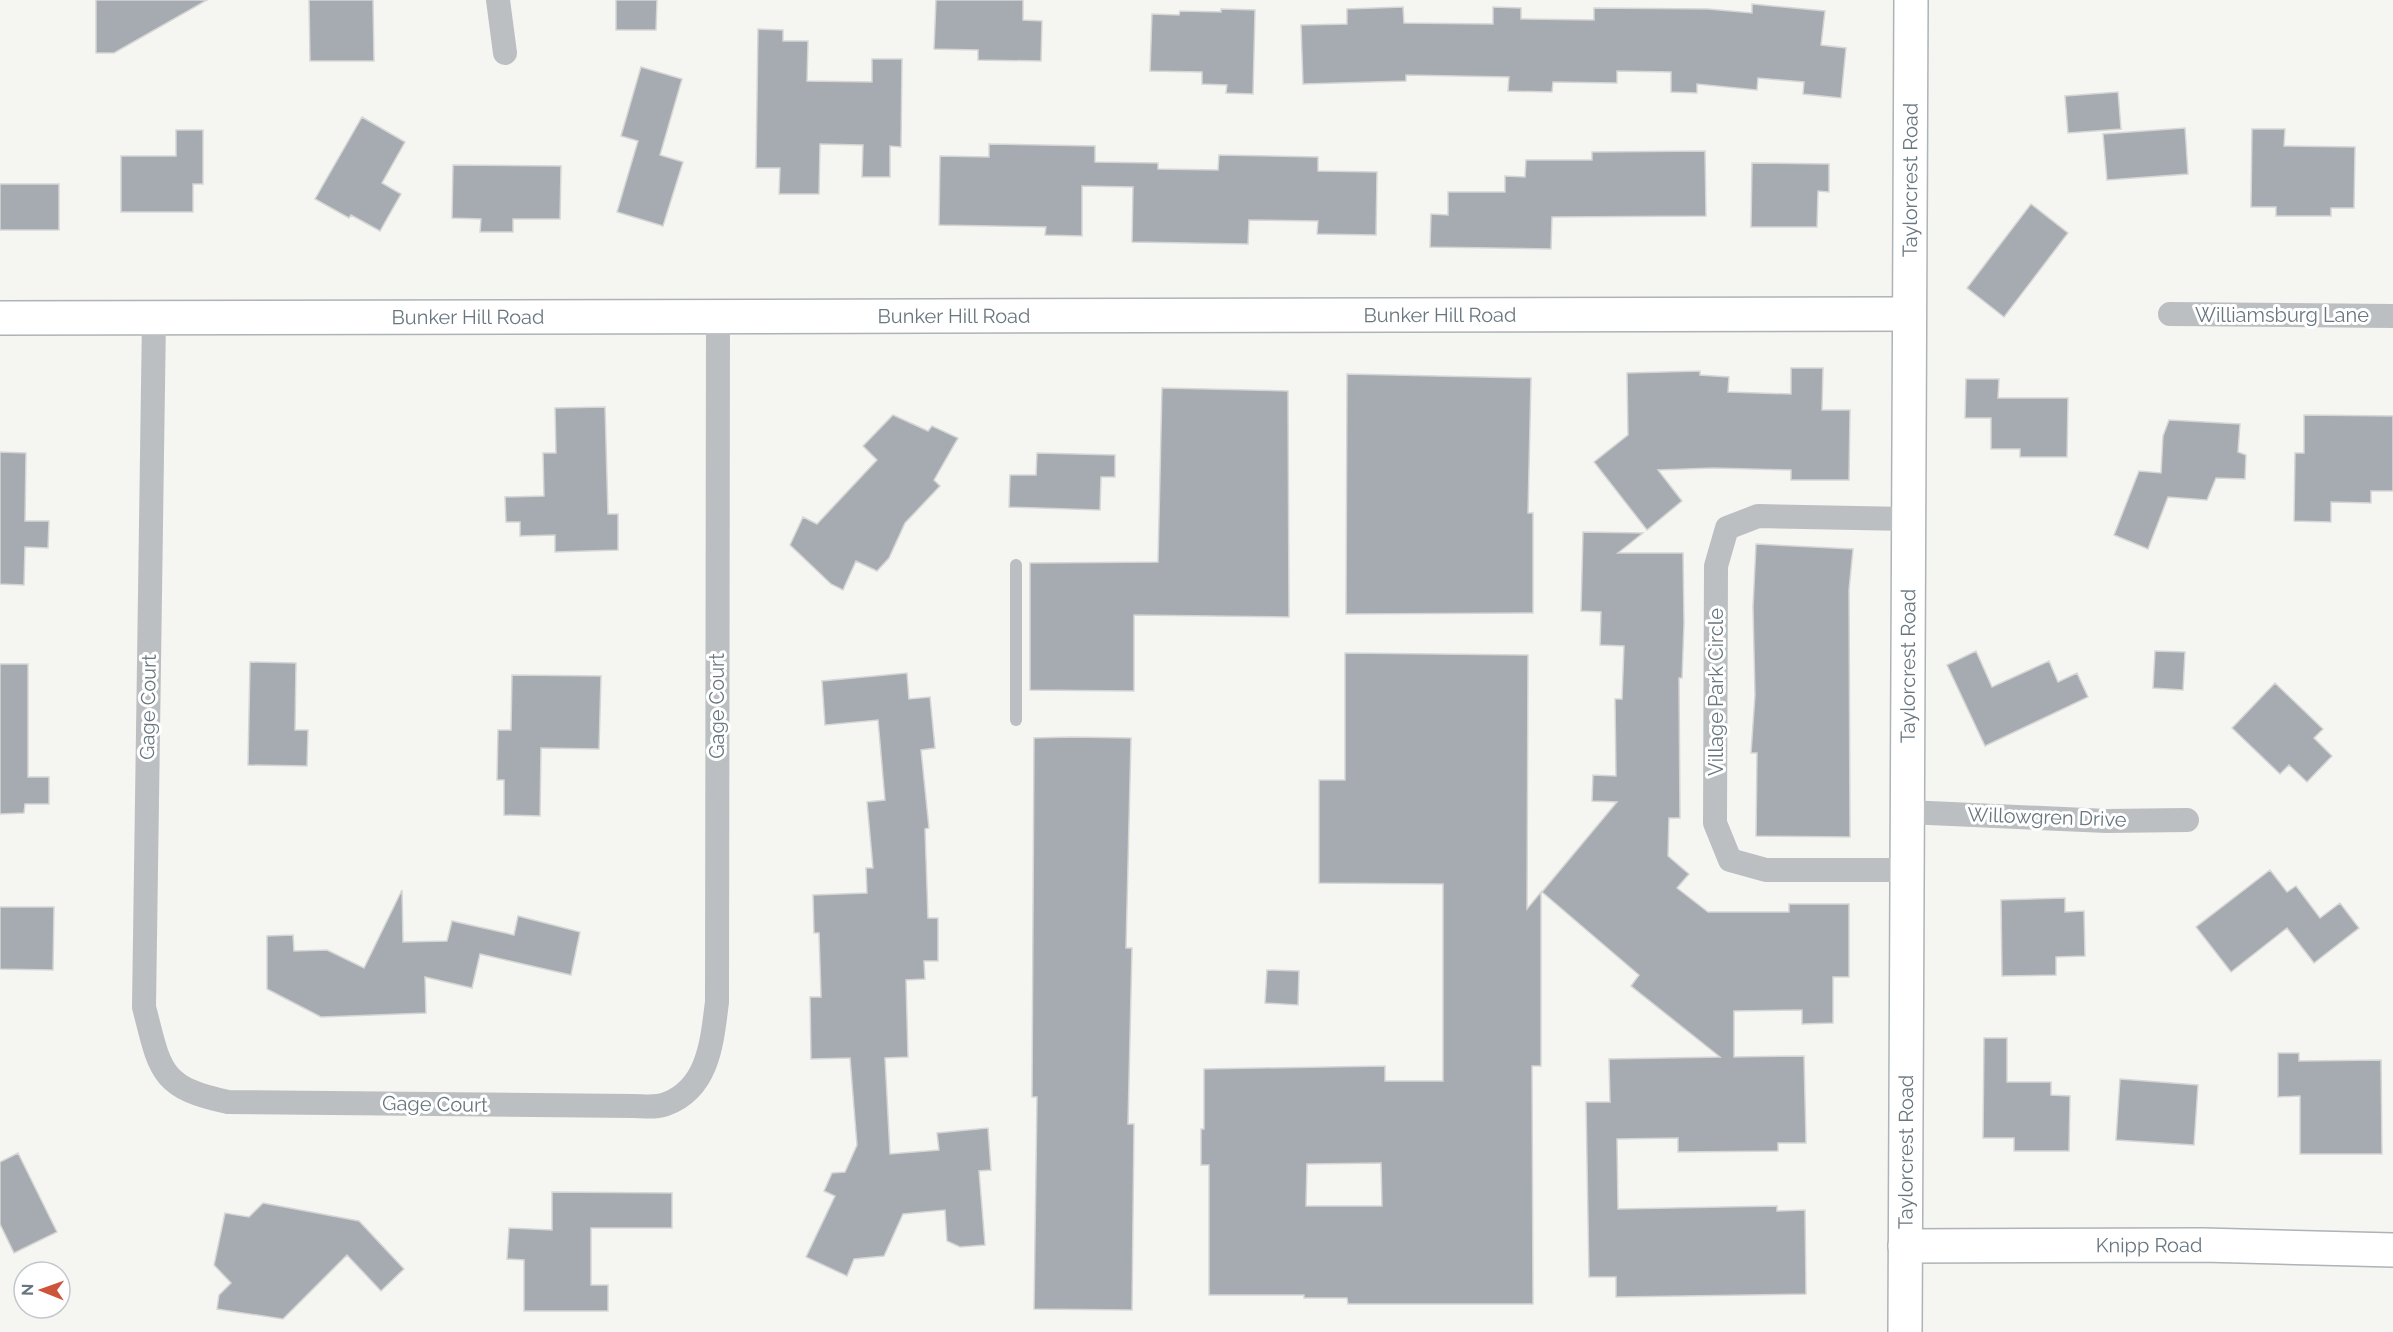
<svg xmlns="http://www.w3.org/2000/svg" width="2393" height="1332" viewBox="0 0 2393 1332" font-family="Raleway,sans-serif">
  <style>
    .building { fill: #a5abb0; stroke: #d6d6d5; stroke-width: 1.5; fill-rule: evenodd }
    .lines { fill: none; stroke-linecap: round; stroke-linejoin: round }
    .secondary-casing { stroke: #adb3b6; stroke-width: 36 }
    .lane { stroke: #bbbfc2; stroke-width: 12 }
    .street { stroke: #bbbfc2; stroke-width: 24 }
    .secondary { stroke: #fff; stroke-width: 33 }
    .labels { text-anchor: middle; stroke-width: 6; stroke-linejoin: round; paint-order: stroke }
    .street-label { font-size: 20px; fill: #68767f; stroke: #fff }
  </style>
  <rect width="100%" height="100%" fill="#f5f5f2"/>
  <path class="building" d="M 96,0 L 207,0 L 114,53 L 96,53 Z
    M 309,0 L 373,0 L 374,61 L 310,61 Z
    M 616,0 L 657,0 L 656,30 L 616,30 Z
    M 936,0 L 1023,0 L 1023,20 L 1042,21 L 1041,61 L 978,60 L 978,50 L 934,49 Z
    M 1752,4 L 1825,11 L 1821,45 L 1846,48 L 1841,98 L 1803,94 L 1804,82 L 1758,78 L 1757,90 L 1697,84 L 1697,93 L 1671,92 L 1671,72 L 1617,71 L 1617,83 L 1553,82 L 1552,92 L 1508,91 L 1509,77 L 1406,75 L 1406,81 L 1303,84 L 1301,25 L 1347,24 L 1347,9 L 1403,7 L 1404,23 L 1493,24 L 1493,7 L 1521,8 L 1521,19 L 1594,20 L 1594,8 L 1708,9 L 1752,13 Z
    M 1221,9 L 1255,10 L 1253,94 L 1226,93 L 1227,85 L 1202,84 L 1202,72 L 1150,71 L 1152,14 L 1179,15 L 1180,11 L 1221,12 Z
    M 758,29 L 783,30 L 783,41 L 808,41 L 807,81 L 872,82 L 872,59 L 902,59 L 901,147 L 890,146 L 890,177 L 862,177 L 863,145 L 820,144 L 819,194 L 779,194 L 780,168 L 756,168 Z
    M 641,67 L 682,79 L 660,155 L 683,162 L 663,226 L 617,212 L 638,141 L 621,136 Z
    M 2118,92 L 2121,129 L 2068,133 L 2065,96 Z
    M 362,117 L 405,142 L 382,183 L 401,194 L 380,231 L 351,215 L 349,218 L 315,199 Z
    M 2185,128 L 2188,174 L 2107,180 L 2103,134 Z
    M 2252,129 L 2285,129 L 2284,146 L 2355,147 L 2354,208 L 2331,208 L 2331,216 L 2276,216 L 2276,207 L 2251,207 Z
    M 176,130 L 203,130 L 203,184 L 193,184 L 193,212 L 121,212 L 121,156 L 176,156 Z
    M 989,144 L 1095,146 L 1095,162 L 1158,163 L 1158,169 L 1218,170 L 1219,155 L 1318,157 L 1318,171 L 1377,172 L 1376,235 L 1317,234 L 1318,221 L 1249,220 L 1248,244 L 1132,242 L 1133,187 L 1082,186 L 1082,236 L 1045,235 L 1046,227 L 939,225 L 940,156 L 989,157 Z
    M 1705,151 L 1706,216 L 1552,217 L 1551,249 L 1430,247 L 1431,214 L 1448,215 L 1448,192 L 1505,192 L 1505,176 L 1525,177 L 1526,160 L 1592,160 L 1592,152 Z
    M 1752,163 L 1829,164 L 1829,192 L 1818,191 L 1817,227 L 1751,227 Z
    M 453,165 L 561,166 L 560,219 L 513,219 L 513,232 L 480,232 L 481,219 L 452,218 Z
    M 0,184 L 59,184 L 59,230 L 0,230 Z
    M 2031,204 L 2068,233 L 2004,317 L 1967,288 Z
    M 1791,368 L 1823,368 L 1822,410 L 1850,410 L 1849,480 L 1791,480 L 1791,470 L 1713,468 L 1658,470 L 1682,501 L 1647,530 L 1594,462 L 1628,435 L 1627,373 L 1700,371 L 1700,375 L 1729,377 L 1728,392 L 1791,394 Z
    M 1347,374 L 1531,378 L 1528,513 L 1533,513 L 1533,613 L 1346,614 Z
    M 1966,379 L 1999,379 L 1998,398 L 2068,398 L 2067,457 L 2020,457 L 2020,449 L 1991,449 L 1991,418 L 1965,418 Z
    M 1162,388 L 1288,391 L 1289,617 L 1134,615 L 1134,691 L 1030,690 L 1030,563 L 1158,562 Z
    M 605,407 L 608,514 L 618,514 L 618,550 L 555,552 L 555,535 L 520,536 L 520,522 L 506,522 L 505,497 L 544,496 L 543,453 L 556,453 L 555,408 Z
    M 893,415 L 928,431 L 932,426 L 958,438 L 934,480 L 940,486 L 905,523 L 889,558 L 877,571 L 856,561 L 843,590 L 831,584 L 790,545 L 803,517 L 817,524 L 877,460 L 863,446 Z
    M 2304,415 L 2393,416 L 2393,491 L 2371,491 L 2371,503 L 2331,502 L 2331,522 L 2294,521 L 2295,453 L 2304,453 Z
    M 2169,420 L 2240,424 L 2238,452 L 2246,455 L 2245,479 L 2216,478 L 2207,500 L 2168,497 L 2148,549 L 2114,535 L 2139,471 L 2161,473 L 2163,436 Z
    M 0,452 L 26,453 L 25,521 L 49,521 L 48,548 L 25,547 L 24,585 L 0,584 Z
    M 1037,453 L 1115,455 L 1115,477 L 1101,477 L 1100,510 L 1009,507 L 1010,475 L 1036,475 Z
    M 1583,532 L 1643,533 L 1618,553 L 1683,553 L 1684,623 L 1682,678 L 1679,678 L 1680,818 L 1669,818 L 1668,856 L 1689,874 L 1677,888 L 1708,912 L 1789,912 L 1789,904 L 1849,904 L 1849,977 L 1833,977 L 1833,1023 L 1802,1024 L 1802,1010 L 1734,1011 L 1734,1057 L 1804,1056 L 1806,1143 L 1778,1143 L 1778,1151 L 1678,1152 L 1678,1138 L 1617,1139 L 1618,1209 L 1777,1206 L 1777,1211 L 1805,1210 L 1806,1294 L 1616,1297 L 1616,1277 L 1589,1277 L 1586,1102 L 1610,1102 L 1609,1059 L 1720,1057 L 1631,986 L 1639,975 L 1542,892 L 1617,802 L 1592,801 L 1593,775 L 1616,776 L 1615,699 L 1622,699 L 1624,646 L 1600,645 L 1601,612 L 1581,611 Z
    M 1756,544 L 1853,549 L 1849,590 L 1850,837 L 1756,836 L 1757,753 L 1751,753 L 1755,695 L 1753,607 Z
    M 1976,651 L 1992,687 L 2049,661 L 2058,682 L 2077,673 L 2088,697 L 1985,746 L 1947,665 Z
    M 2155,651 L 2185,652 L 2183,690 L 2153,688 Z
    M 1345,653 L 1528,655 L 1527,909 L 1541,892 L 1541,1066 L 1532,1066 L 1533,1304 L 1348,1304 L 1347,1298 L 1304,1298 L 1304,1295 L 1209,1295 L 1209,1165 L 1201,1165 L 1201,1129 L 1204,1129 L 1204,1069 L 1385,1066 L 1385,1081 L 1443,1081 L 1443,884 L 1319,883 L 1319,780 L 1345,780 ZM 1381,1163 L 1382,1206 L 1306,1206 L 1307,1164 Z
    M 250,662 L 296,663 L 295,730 L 308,730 L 307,766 L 248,765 Z
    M 0,664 L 28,664 L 28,777 L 49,777 L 49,804 L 25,804 L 24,813 L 0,814 Z
    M 907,673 L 909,699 L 930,697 L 935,748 L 921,750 L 929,828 L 925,829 L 928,918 L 938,918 L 938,961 L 924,961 L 925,979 L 906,980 L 908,1057 L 885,1058 L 890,1154 L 939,1150 L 937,1133 L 988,1128 L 991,1170 L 979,1171 L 985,1245 L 960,1247 L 947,1241 L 945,1210 L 903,1214 L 884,1256 L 854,1259 L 847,1276 L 806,1257 L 835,1196 L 824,1191 L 832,1173 L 845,1172 L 857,1145 L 850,1058 L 811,1059 L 810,997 L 821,997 L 819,933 L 814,933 L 813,895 L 867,893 L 866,868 L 873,868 L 867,802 L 885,800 L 878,720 L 825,725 L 822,681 Z
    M 512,675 L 601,676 L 599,749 L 541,748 L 540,816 L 504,815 L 504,780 L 497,780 L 498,730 L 511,730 Z
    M 2275,683 L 2323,729 L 2314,738 L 2332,756 L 2307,782 L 2289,765 L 2280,774 L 2232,728 Z
    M 1071,737 L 1131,738 L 1126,948 L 1132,948 L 1128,1124 L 1134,1124 L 1132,1310 L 1034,1309 L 1037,1097 L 1032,1097 L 1034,738 Z
    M 2270,870 L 2287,892 L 2296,886 L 2320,918 L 2340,903 L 2359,928 L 2314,963 L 2287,928 L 2231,972 L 2196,927 Z
    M 402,890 L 403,942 L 447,941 L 452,921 L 514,935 L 518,916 L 580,932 L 571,975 L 480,954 L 472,988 L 425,977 L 426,1013 L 321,1017 L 267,989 L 267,936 L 293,935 L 294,951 L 327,950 L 364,968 Z
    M 2065,898 L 2065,912 L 2084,911 L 2085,956 L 2056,957 L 2056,975 L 2002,976 L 2001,900 Z
    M 0,907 L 54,907 L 53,970 L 0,969 Z
    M 1267,970 L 1299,971 L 1298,1005 L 1265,1003 Z
    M 1984,1038 L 2007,1038 L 2007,1082 L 2051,1082 L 2051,1095 L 2070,1096 L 2069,1151 L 2014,1151 L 2014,1138 L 1983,1138 Z
    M 2278,1053 L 2299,1053 L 2299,1061 L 2381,1060 L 2382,1154 L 2300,1154 L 2300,1096 L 2278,1097 Z
    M 2120,1079 L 2198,1085 L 2194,1145 L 2116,1140 Z
    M 18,1153 L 57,1232 L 14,1253 L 0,1224 L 0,1162 Z
    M 552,1192 L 672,1193 L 672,1228 L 591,1228 L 591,1285 L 608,1285 L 608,1311 L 524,1311 L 524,1260 L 507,1259 L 509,1228 L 552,1230 Z
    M 263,1203 L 359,1221 L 404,1269 L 381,1291 L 347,1255 L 283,1319 L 217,1309 L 219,1295 L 231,1283 L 214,1265 L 225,1213 L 249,1217 Z"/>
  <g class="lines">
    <g class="secondary-casing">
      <g id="secondary">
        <path id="s1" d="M 0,318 L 1909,314"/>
        <path id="s2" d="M 1905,1246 L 2203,1245 L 2393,1250"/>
        <path id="s3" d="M 1905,1332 L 1911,0"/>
      </g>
    </g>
    <path class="lane" d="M 1016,565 L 1016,720"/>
    <path class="street" d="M 498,0 L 505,53
      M 2170,314 L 2393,316
      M 154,318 L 144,1007 C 160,1069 159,1088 228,1102 L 633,1106 C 643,1106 657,1108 666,1104 C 709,1088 712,1041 717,1002 L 718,317
      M 1907,812 L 2107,821 L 2187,820
      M 1907,870 L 1766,870 L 1730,860 L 1715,823 L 1716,566 L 1727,528 L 1758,516 L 1908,519"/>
    <use href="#secondary" class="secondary"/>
  </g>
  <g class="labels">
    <g class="street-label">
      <text dy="7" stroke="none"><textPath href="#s3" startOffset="1152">Taylorcrest Road</textPath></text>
      <text dy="7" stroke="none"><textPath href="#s1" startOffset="1440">Bunker Hill Road</textPath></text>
      <text x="2282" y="322">Williamsburg Lane</text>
      <text dy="7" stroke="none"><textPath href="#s1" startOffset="954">Bunker Hill Road</textPath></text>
      <text dy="7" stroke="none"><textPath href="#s1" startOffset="468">Bunker Hill Road</textPath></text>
      <text dy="7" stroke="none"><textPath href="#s3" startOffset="666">Taylorcrest Road</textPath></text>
      <text transform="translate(1716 692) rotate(-90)" y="7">Village Park Circle</text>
      <text transform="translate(717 706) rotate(-90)" y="7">Gage Court</text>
      <text transform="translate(148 707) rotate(-89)" y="7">Gage Court</text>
      <text transform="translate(2047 817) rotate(2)" y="7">Willowgren Drive</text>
      <text transform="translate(435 1104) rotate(1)" y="7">Gage Court</text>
      <text dy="7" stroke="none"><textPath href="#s3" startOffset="180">Taylorcrest Road</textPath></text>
      <text dy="7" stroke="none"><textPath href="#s2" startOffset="244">Knipp Road</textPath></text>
    </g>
  </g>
  <g transform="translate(42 1290) rotate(271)"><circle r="28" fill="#ffffff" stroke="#c3c8cc" stroke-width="1.5"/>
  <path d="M0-4.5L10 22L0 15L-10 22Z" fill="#cc543b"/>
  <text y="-9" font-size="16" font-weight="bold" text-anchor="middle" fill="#68767f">N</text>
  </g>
</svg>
